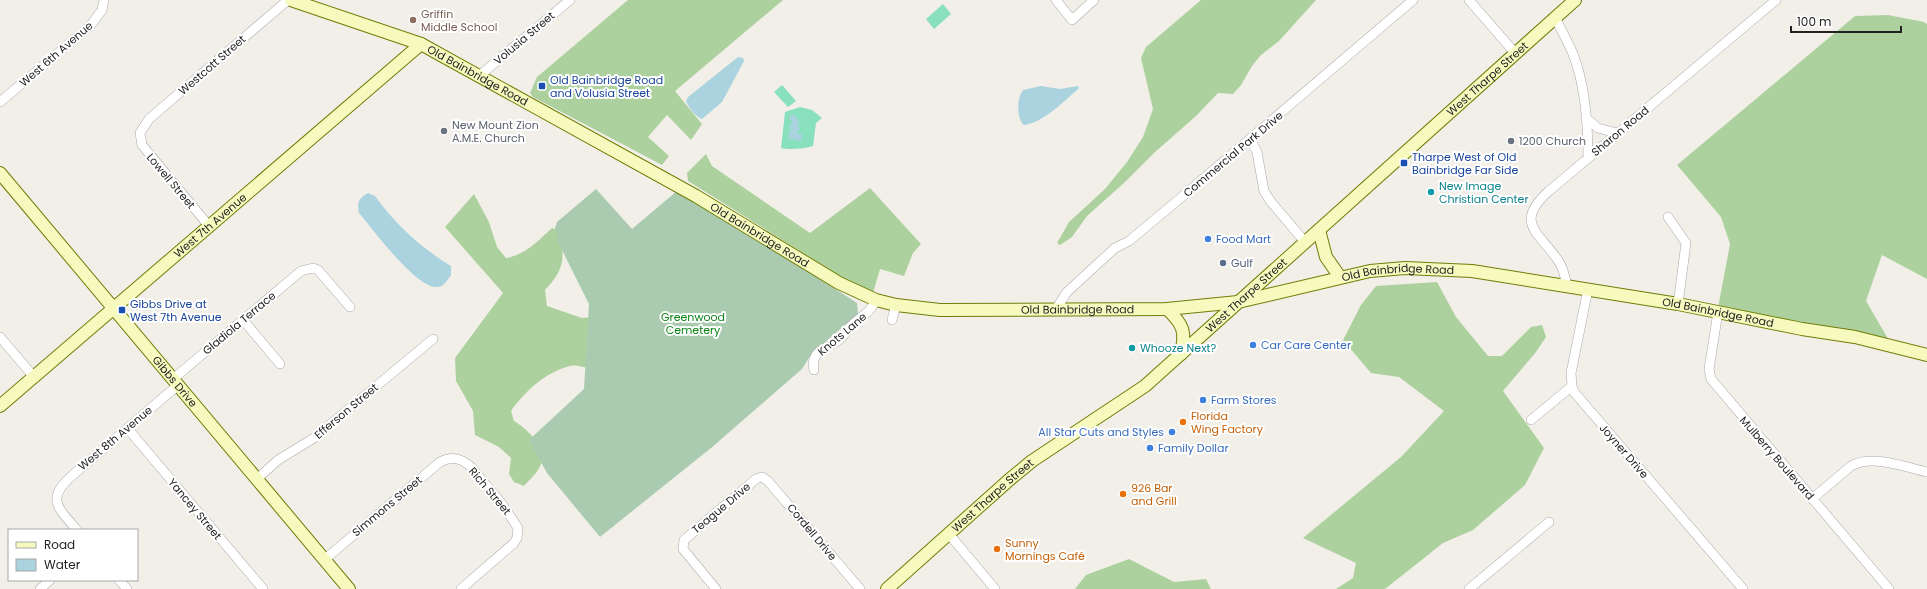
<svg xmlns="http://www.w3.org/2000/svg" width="1927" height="589" viewBox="0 0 1927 589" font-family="Poppins,sans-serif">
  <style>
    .forest { fill: #add19e }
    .cemetery { fill: #aacbaf }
    .pitch { fill: #88e0be }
    .water { fill: #aad3df }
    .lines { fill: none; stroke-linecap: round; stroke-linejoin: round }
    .street-casing { stroke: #a9a9a9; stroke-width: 10 }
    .secondary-casing { stroke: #707d05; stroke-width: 14 }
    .street { stroke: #fff; stroke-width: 9 }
    .secondary { stroke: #f7fabf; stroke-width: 12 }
    .education-dot { fill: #8d6e63; stroke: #fff; stroke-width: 1.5 }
    .transit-dot { fill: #1a4fb4; stroke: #fff; stroke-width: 1.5 }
    .worship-dot { fill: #6b7280; stroke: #fff; stroke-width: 1.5 }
    .culture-dot { fill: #0f9aa8; stroke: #fff; stroke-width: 1.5 }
    .shop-dot { fill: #3f7fe0; stroke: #fff; stroke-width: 1.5 }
    .service-dot { fill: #5c6f8a; stroke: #fff; stroke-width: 1.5 }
    .food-dot { fill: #e8710a; stroke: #fff; stroke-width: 1.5 }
    .labels { text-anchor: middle; stroke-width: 4; stroke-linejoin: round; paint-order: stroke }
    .education-label { font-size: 11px; fill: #785e54; stroke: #fff; text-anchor: start }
    .street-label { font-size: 11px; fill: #222; stroke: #fff }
    .transit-label { font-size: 11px; fill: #164399; stroke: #fff; text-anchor: start }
    .worship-label { font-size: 11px; fill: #5b616d; stroke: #fff; text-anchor: start }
    .culture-label { font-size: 11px; fill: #0d838f; stroke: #fff; text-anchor: start }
    .shop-label { font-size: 11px; fill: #366cbe; stroke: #fff; text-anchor: start }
    .service-label { font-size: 11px; fill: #4e5e75; stroke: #fff; text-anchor: start }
    .park-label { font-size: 11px; fill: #0c8416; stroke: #fff }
    .food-label { font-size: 11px; fill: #c56008; stroke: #fff; text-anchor: start }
  </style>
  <rect width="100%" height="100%" fill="#f2efe9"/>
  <path class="forest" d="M 628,0 L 783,0 L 675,91 L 702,124 L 691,140 L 667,115 L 648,137 L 669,156 L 662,165 L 533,97 L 530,93 L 537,77 Z
    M 1201,0 L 1316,0 L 1279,41 L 1261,55 L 1252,66 L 1241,85 L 1233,94 L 1218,93 L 1196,116 L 1155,152 L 1125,182 L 1087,216 L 1072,237 L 1060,245 L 1057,243 L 1069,222 L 1105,189 L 1127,162 L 1143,137 L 1153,109 L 1141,58 L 1146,47 Z
    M 1888,15 L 1924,22 L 1927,24 L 1927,279 L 1882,255 L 1866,301 L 1890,342 L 1718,308 L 1730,244 L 1721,217 L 1677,165 L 1855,16 Z
    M 706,154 L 712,166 L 810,233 L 870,188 L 921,244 L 913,253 L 904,276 L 880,269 L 873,293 L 843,278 L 688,181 L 687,173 Z
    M 474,194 L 489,222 L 497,247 L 506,258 C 525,255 538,241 552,228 L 557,230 C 567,255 564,271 545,290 L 547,306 L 582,318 L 593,317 L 592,369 C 586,368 576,364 570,366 C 546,372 525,391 511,411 L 514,421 C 526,428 544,445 542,460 C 541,470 530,479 524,486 L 514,482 L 509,474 L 511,458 L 499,447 L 475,435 L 473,411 L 456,381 L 455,358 L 503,293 L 445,227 Z
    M 1437,282 L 1456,317 L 1488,356 L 1502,356 L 1531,327 L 1542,325 L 1546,337 L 1536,352 L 1503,391 L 1544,448 L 1525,485 L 1473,530 L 1443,543 L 1385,589 L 1336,589 L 1353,578 L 1356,563 L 1303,538 L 1401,457 L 1444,411 L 1399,377 L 1371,373 L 1343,340 L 1361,305 L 1376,286 Z
    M 1129,559 L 1174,582 L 1206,579 L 1211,589 L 1075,589 L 1086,575 Z"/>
  <path class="cemetery" d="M 596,189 L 632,229 L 677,191 L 725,218 L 857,303 L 858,314 L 812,353 L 802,369 L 711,448 L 600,537 L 547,473 L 529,440 L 584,389 L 589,304 L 559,244 L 555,228 L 557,222 Z"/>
  <path class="pitch" d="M 943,4 L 951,14 L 934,29 L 926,19 Z
    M 782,85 L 796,101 L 788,107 L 774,92 Z
    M 800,107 L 812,110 L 822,118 L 816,123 L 813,146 C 804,149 789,150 781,148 L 785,112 Z"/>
  <path class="water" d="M 738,57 L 743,58 L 744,61 L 722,102 L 702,119 C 696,117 689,108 686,101 L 688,97 Z
    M 1041,86 L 1060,89 L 1078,86 L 1079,88 C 1066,100 1041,124 1024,125 C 1016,118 1017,98 1023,90 Z
    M 793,114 L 799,121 L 798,125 L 800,128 L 797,133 L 802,134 L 801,141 L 792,139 L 790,140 L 788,136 L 791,130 L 789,126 L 793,123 L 789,118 Z
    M 368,193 L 375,196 C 395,224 421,248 451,266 L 451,275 C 448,279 444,287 438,287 C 417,290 373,229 359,213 C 357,202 358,199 368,193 Z"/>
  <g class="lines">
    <g class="street-casing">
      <path id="street" d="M 1056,0 L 1072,20 L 1094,0
        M 1469,0 L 1515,53
        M 1555,17 C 1561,30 1568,42 1573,54 C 1585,84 1588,126 1588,158
        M 479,76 L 570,0
        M 0,102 L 90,26 L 102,10 L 104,0
        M 1586,118 L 1598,128 L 1617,133
        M 1250,139 L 1257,152 L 1264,191 L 1271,202 L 1305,242
        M 1668,217 L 1686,243 L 1678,304
        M 209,226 L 142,145 L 140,133 L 149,119 L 288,0
        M 1567,286 C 1565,278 1564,269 1559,262 C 1541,233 1512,224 1549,191 L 1776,0
        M 1588,289 L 1571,373 L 1572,386 L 1574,392 L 1743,589
        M 1056,309 L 1067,292 L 1115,248 L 1129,241 L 1177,201 L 1413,0
        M 1718,312 L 1709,369 L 1711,379 L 1889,589
        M 243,320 L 280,364
        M 892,320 L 896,305
        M 0,337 L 34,377
        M 814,370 C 810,349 828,349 840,339 C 844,336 846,331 850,327 C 861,315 868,316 876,300
        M 173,379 L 301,271 L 313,268 L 318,270 L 350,307
        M 1531,420 L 1572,386
        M 128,429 L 263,589
        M 257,479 L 278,460 L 314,438 L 433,339
        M 1812,499 L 1851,466 C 1873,454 1904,467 1927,472
        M 77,530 C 56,506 46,498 74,474 L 178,385
        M 948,533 L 995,589
        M 324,560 L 440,462 C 452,456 461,458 471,467 L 502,504 L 518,528 L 517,538 L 514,543 L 461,589
        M 119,580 L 127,589
        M 40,589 L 50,580
        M 716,589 L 683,549 L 684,540 L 756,479 L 762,477 L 768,481 L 860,589
        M 1469,589 L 1549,522"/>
    </g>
    <g class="secondary-casing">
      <g id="secondary">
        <path id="s1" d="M 291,0 L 421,44 L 696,196 L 839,283 L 876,300 L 896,305 L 940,310 L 1167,309 L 1238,302 L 1370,271 L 1405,268 L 1472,271 L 1678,304 L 1802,329 L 1855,337 L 1927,355"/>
        <path id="s2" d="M 0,173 L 349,589"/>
        <path d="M 1319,230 L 1326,257 L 1340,277"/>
        <path d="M 1167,309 C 1184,325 1186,332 1181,354"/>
        <path id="s3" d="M 0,406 L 421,44"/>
        <path id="s4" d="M 887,589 L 1009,480 L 1032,461 L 1145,386 L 1575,0"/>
      </g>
    </g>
    <use href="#street" class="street"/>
    <use href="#secondary" class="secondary"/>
  </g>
  <circle class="education-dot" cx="413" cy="20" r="4"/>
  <g class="transit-dot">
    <rect x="538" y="82" width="8" height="8" rx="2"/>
    <rect x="1400" y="159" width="8" height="8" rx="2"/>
    <rect x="118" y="306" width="8" height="8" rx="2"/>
  </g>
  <g class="worship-dot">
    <circle cx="444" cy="131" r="4"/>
    <circle cx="1511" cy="141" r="4"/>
  </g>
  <g class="culture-dot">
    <circle cx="1431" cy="192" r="4"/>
    <circle cx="1132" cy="348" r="4"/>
  </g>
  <g class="shop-dot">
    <circle cx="1208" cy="239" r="4"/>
    <circle cx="1253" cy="345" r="4"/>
    <circle cx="1203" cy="400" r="4"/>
    <circle cx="1172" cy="432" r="4"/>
    <circle cx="1150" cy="448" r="4"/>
  </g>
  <circle class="service-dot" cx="1223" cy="263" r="4"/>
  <g class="food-dot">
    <circle cx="1183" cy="422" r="4"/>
    <circle cx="1123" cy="494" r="4"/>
    <circle cx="997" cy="549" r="4"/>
  </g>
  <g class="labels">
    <g class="education-label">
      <text x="421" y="18">Griffin<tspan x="421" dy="13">Middle School</tspan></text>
    </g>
    <g class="street-label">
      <text transform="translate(524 38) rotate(-40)" y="4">Volusia Street</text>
      <text transform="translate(56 54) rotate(-41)" y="4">West 6th Avenue</text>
      <text transform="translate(212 65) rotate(-41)" y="4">Westcott Street</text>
      <text dy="4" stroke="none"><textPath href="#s1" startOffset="202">Old Bainbridge Road</textPath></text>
      <text dy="4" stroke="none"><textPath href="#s4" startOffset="789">West Tharpe Street</textPath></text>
      <text transform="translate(1620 131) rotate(-40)" y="4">Sharon Road</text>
      <text transform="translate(1233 154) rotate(-40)" y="4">Commercial Park Drive</text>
      <text transform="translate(171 181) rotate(50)" y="4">Lowell Street</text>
      <text dy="4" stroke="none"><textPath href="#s3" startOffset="277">West 7th Avenue</textPath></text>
      <text dy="4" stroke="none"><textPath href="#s1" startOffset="526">Old Bainbridge Road</textPath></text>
      <text dy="4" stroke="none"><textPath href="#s1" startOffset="1186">Old Bainbridge Road</textPath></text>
      <text dy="4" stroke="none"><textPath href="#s4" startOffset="465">West Tharpe Street</textPath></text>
      <text dy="4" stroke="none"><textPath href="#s1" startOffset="862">Old Bainbridge Road</textPath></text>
      <text dy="4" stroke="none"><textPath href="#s1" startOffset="1510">Old Bainbridge Road</textPath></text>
      <text transform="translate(239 323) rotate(-40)" y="4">Gladiola Terrace</text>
      <text transform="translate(842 334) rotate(-40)" y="4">Knots Lane</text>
      <text dy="4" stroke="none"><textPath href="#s2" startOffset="272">Gibbs Drive</textPath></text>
      <text transform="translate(346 411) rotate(-40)" y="4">Efferson Street</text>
      <text transform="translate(115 438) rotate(-40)" y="4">West 8th Avenue</text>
      <text transform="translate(1624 451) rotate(49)" y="4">Joyner Drive</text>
      <text transform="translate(1777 458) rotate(49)" y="4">Mulberry Boulevard</text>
      <text transform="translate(490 491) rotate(50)" y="4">Rich Street</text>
      <text dy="4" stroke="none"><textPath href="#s4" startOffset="141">West Tharpe Street</textPath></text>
      <text transform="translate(387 506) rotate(-40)" y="4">Simmons Street</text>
      <text transform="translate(721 508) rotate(-40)" y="4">Teague Drive</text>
      <text transform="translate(195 509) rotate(50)" y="4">Yancey Street</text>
      <text transform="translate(812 532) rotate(50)" y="4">Cordell Drive</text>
    </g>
    <g class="transit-label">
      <text x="550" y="84">Old Bainbridge Road<tspan x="550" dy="13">and Volusia Street</tspan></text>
      <text x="1412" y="161">Tharpe West of Old<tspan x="1412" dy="13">Bainbridge Far Side</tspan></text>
      <text x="130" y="308">Gibbs Drive at<tspan x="130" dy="13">West 7th Avenue</tspan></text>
    </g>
    <g class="worship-label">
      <text x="452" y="129">New Mount Zion<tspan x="452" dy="13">A.M.E. Church</tspan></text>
      <text x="1519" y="145">1200 Church</text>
    </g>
    <g class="culture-label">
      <text x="1439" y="190">New Image<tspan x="1439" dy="13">Christian Center</tspan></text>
      <text x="1140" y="352">Whooze Next?</text>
    </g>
    <g class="shop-label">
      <text x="1216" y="243">Food Mart</text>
      <text x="1261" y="349">Car Care Center</text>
      <text x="1211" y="404">Farm Stores</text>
      <text x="1164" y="436" text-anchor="end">All Star Cuts and Styles</text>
      <text x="1158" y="452">Family Dollar</text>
    </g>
    <g class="service-label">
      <text x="1231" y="267">Gulf</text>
    </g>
    <g class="park-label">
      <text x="693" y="321">Greenwood<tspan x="693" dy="13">Cemetery</tspan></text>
    </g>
    <g class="food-label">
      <text x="1191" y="420">Florida<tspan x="1191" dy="13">Wing Factory</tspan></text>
      <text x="1131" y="492">926 Bar<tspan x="1131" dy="13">and Grill</tspan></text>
      <text x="1005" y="547">Sunny<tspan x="1005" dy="13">Mornings Café</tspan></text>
    </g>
  </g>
  <rect x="8" y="529" width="130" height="52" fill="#ffffff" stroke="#a7a7a7"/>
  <rect x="16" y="542" width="20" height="6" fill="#f7fabf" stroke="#a7a7a7"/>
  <text x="44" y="549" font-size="12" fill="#222222">Road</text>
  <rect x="16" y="559" width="20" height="12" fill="#aad3df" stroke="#a7a7a7"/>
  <text x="44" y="569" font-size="12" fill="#222222">Water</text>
  <path d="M1791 26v6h110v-6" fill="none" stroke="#222222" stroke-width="2"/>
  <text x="1797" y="26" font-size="12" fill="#222222" stroke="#ffffff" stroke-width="3" paint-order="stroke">100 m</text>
</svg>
